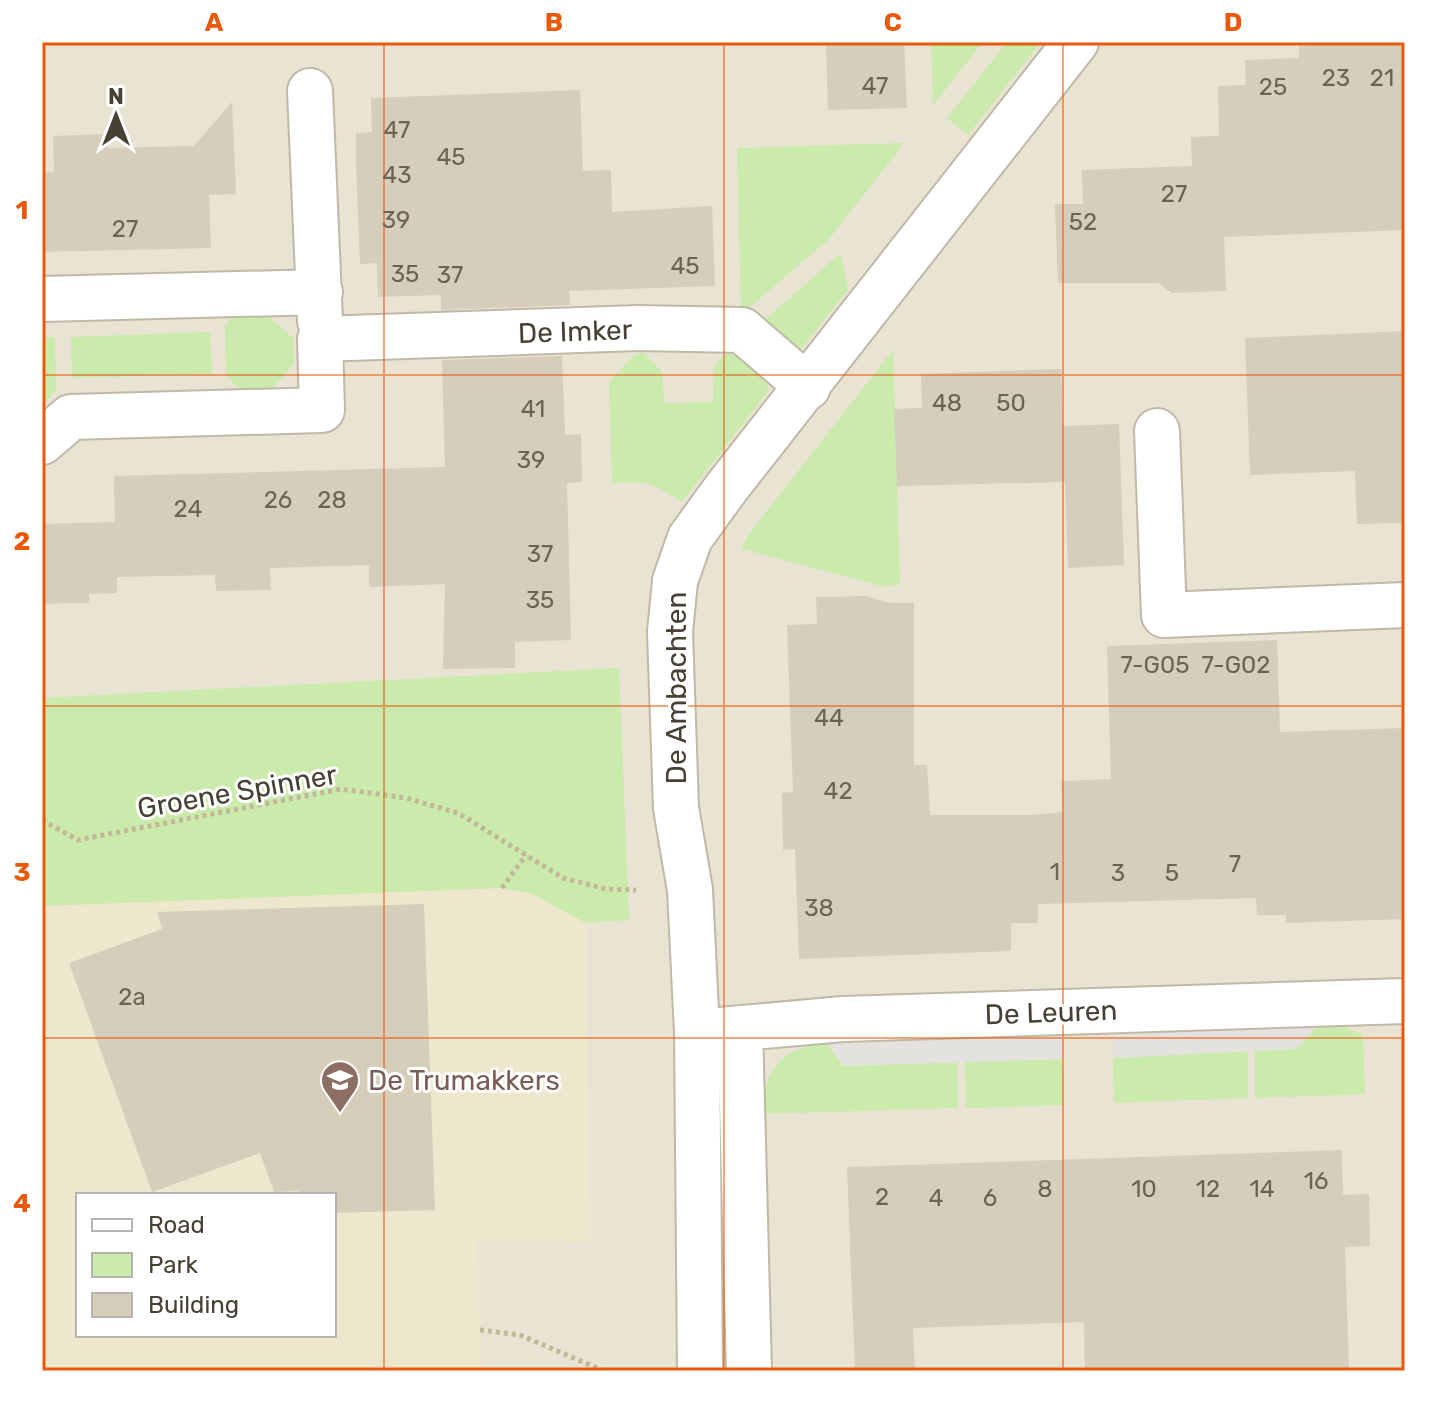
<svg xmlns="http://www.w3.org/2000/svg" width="1447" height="1413" viewBox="0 0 1447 1413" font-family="Rubik,sans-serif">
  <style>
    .residential { fill: #e8e3d3; fill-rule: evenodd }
    .education { fill: #eee7ce; fill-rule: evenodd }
    .green { fill: #caebab }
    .parking { fill: #e4e2de }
    .building { fill: #d6cdba }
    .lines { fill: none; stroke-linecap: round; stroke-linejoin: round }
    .street-casing { stroke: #c0b9a7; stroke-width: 48 }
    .path { stroke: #c3b797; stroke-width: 5; stroke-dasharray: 4 4; stroke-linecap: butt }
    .street { stroke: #fff; stroke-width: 44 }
    .grid { fill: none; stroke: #e8590c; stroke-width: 2; stroke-opacity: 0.55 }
    .labels { text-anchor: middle; stroke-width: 6; stroke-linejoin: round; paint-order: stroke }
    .number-label { font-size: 24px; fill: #6b6456 }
    .street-label { font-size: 28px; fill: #474134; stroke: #fff }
    .education-label { font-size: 28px; fill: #785e54; stroke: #fff; text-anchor: start }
    .neatline { fill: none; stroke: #e8590c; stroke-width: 3 }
    .grid-label { font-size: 26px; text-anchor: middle; font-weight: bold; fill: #e8590c }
  </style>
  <rect width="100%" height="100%" fill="#f4f1e5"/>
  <path class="residential" d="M 42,42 L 1405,42 L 1405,1371 L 42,1371 ZM 78,1195 L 334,1195 L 334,1335 L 78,1335 Z"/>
  <path class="education" d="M 502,888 L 532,894 L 586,923 L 591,1242 L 478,1240 L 481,1371 L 42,1371 L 42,906 ZM 78,1195 L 334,1195 L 334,1335 L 78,1335 Z"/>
  <path class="green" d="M 931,42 L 983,42 L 933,105 Z
    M 1007,42 L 1041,42 L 968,135 L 947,118 Z
    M 904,143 L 829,239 L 745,311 L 741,311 L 737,148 Z
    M 841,253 L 848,290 L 802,348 L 799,346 L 795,349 L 761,323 Z
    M 261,310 L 293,338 L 294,364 L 266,395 L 245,395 L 226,375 L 225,326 L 237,311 Z
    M 210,332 L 212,374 L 72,378 L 71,337 Z
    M 55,337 L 56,391 L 42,406 L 42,338 Z
    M 729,350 L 769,382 L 767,386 L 770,389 L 682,502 C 651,482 649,481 612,483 L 609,382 L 635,354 L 644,353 L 662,372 L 664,403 L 713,402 L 714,367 Z
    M 893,350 L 900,584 L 885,587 L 742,549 L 749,534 Z
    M 619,668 L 629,920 L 586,923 L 532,894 L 502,888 L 42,906 L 42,698 Z
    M 1317,1026 L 1343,1026 L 1363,1035 L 1365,1094 L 1255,1098 L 1255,1050 L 1296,1049 Z
    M 827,1043 L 843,1066 L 957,1062 L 958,1108 L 763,1114 C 763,1070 781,1047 827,1043 Z
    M 1248,1051 L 1248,1098 L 1114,1103 L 1113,1058 Z
    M 1062,1059 L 1064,1105 L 966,1108 L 965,1062 Z"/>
  <path class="parking" d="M 1317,1026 L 1296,1049 L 1113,1058 L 1113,1033 Z
    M 1062,1035 L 1062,1059 L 843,1066 L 827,1043 Z"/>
  <path class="building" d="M 826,42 L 904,42 L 907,108 L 828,110 Z
    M 1405,43 L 1405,230 L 1224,237 L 1226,291 L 1172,293 L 1158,283 L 1058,283 L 1055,204 L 1083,204 L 1082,170 L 1192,166 L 1191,137 L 1219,136 L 1218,86 L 1246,85 L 1245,60 L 1299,58 L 1299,46 Z
    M 580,90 L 583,171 L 611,170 L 612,212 L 712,206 L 715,286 L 569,291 L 570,305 L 441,310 L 441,295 L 378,297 L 377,263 L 360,264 L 356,163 L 356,133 L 372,132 L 371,98 Z
    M 232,102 L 236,194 L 209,195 L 211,248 L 42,252 L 42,173 L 54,172 L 53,136 L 106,134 L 108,148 L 194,146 Z
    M 1405,331 L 1405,523 L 1357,524 L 1355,471 L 1250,475 L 1245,338 Z
    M 562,356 L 565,435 L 581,434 L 582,482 L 567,483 L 571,640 L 515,642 L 515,668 L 443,669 L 445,584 L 369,587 L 369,565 L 270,568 L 271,590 L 216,591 L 215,575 L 117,577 L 117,593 L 89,594 L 89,603 L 42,604 L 42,524 L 115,522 L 114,476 L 445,467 L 442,360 Z
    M 1061,369 L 1063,426 L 1119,424 L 1124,565 L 1068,568 L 1065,482 L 897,486 L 894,409 L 922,408 L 921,374 Z
    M 865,596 L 890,603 L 914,603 L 914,765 L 927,765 L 930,815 L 1033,815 L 1063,812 L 1061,781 L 1111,779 L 1107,646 L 1277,640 L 1280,732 L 1405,728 L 1405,919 L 1286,923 L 1286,915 L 1257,915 L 1256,898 L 1038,904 L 1038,923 L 1011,923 L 1011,951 L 799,959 L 795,849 L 783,850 L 782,793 L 793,792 L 787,625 L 817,624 L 816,597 Z
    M 424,904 L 435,1210 L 334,1213 L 334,1195 L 298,1195 L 298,1191 L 274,1192 L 260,1153 L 152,1192 L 69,963 L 162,929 L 157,912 Z
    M 1342,1150 L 1343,1195 L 1369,1194 L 1370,1246 L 1345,1247 L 1349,1371 L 1085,1371 L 1084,1322 L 913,1328 L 915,1371 L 855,1371 L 847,1167 Z"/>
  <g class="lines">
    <g class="street-casing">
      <path id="street" d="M 310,91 L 320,321
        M 42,299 L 320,292
        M 1157,431 L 1164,615 L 1405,605
        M 42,442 L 71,417 L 322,410 L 320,339 L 638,328 L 742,330 L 808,387
        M 740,1028 L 749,1371
        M 697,1032 L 843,1019 L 1405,1001
        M 700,1371 L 697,1032 L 690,890 L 676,808 L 670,632 L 675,581 L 690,538 L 727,487 L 1076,42"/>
    </g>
    <path class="path" d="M 42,820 L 78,840 L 341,789 L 406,798 L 458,813 L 563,878 L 606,889 L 636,890
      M 502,888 L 526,855
      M 480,1330 L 520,1335 L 604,1371"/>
    <use href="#street" class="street"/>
  </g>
  <path class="grid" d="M 384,42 L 384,1371M 724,42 L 724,1371M 1063,42 L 1063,1371M 42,375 L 1405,375M 42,706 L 1405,706M 42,1038 L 1405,1038"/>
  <defs>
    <g id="school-pin" transform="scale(2)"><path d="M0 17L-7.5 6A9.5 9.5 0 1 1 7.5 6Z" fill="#8d6e63" stroke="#fff"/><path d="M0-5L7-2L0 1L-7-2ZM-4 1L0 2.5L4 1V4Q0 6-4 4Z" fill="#fff"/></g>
  </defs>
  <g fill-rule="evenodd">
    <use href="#school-pin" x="340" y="1080"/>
  </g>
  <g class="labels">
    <g class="number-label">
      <text x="1336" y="86">23</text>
      <text x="1382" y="86">21</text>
      <text x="875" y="94">47</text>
      <text x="1273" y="95">25</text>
      <text x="397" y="138">47</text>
      <text x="451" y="165">45</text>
      <text x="397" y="183">43</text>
      <text x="1174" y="202">27</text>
      <text x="396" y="228">39</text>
      <text x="1083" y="230">52</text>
      <text x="125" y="237">27</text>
      <text x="685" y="274">45</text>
      <text x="405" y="282">35</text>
      <text x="450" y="283">37</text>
      <text x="947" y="411">48</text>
      <text x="1011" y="411">50</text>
      <text x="533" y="417">41</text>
      <text x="531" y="468">39</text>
      <text x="278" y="508">26</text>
      <text x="332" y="508">28</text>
      <text x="188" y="517">24</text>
      <text x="540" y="562">37</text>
      <text x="540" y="608">35</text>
      <text x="1155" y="673">7-G05</text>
      <text x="1236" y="673">7-G02</text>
      <text x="829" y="726">44</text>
      <text x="838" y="799">42</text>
      <text x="1235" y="872">7</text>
      <text x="1055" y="880">1</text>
      <text x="1118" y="881">3</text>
      <text x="1172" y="881">5</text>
      <text x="819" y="916">38</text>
      <text x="132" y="1005">2a</text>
      <text x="1316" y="1189">16</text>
      <text x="1045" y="1197">8</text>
      <text x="1144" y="1197">10</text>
      <text x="1208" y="1197">12</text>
      <text x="1262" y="1197">14</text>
      <text x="882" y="1205">2</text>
      <text x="936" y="1206">4</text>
      <text x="990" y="1206">6</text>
    </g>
    <g class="street-label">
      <text transform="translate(575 331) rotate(-2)" y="10">De Imker</text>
      <text transform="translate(676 688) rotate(-90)" y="10">De Ambachten</text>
      <text transform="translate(237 791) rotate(-10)" y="10">Groene Spinner</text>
      <text transform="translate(1051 1012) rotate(-2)" y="10">De Leuren</text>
    </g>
    <g class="education-label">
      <text x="368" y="1090">De Trumakkers</text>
    </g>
  </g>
  <rect width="1447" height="1413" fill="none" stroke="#ffffff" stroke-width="88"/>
  <rect x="76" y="1193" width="260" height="144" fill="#ffffff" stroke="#b5b3ae" stroke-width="2"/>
  <rect x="92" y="1219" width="40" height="12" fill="#ffffff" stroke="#b5b3ae" stroke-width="2"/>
  <text x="148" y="1233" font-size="24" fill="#474134">Road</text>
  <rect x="92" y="1253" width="40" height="24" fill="#caebab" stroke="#b5b3ae" stroke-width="2"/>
  <text x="148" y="1273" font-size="24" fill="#474134">Park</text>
  <rect x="92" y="1293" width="40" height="24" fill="#d6cdba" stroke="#b5b3ae" stroke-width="2"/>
  <text x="148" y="1313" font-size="24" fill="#474134">Building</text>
  <g transform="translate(116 116)" stroke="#ffffff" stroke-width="6" paint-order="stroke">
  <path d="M0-6L14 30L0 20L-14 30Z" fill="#474134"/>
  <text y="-12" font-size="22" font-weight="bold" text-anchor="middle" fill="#474134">N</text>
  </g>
  <rect x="44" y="44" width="1359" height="1325" class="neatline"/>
  <g class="grid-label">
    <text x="214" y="31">A</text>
    <text x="554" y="31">B</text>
    <text x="893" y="31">C</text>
    <text x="1233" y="31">D</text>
    <text x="22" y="219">1</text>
    <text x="22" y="550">2</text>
    <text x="22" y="881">3</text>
    <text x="22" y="1212">4</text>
  </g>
</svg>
